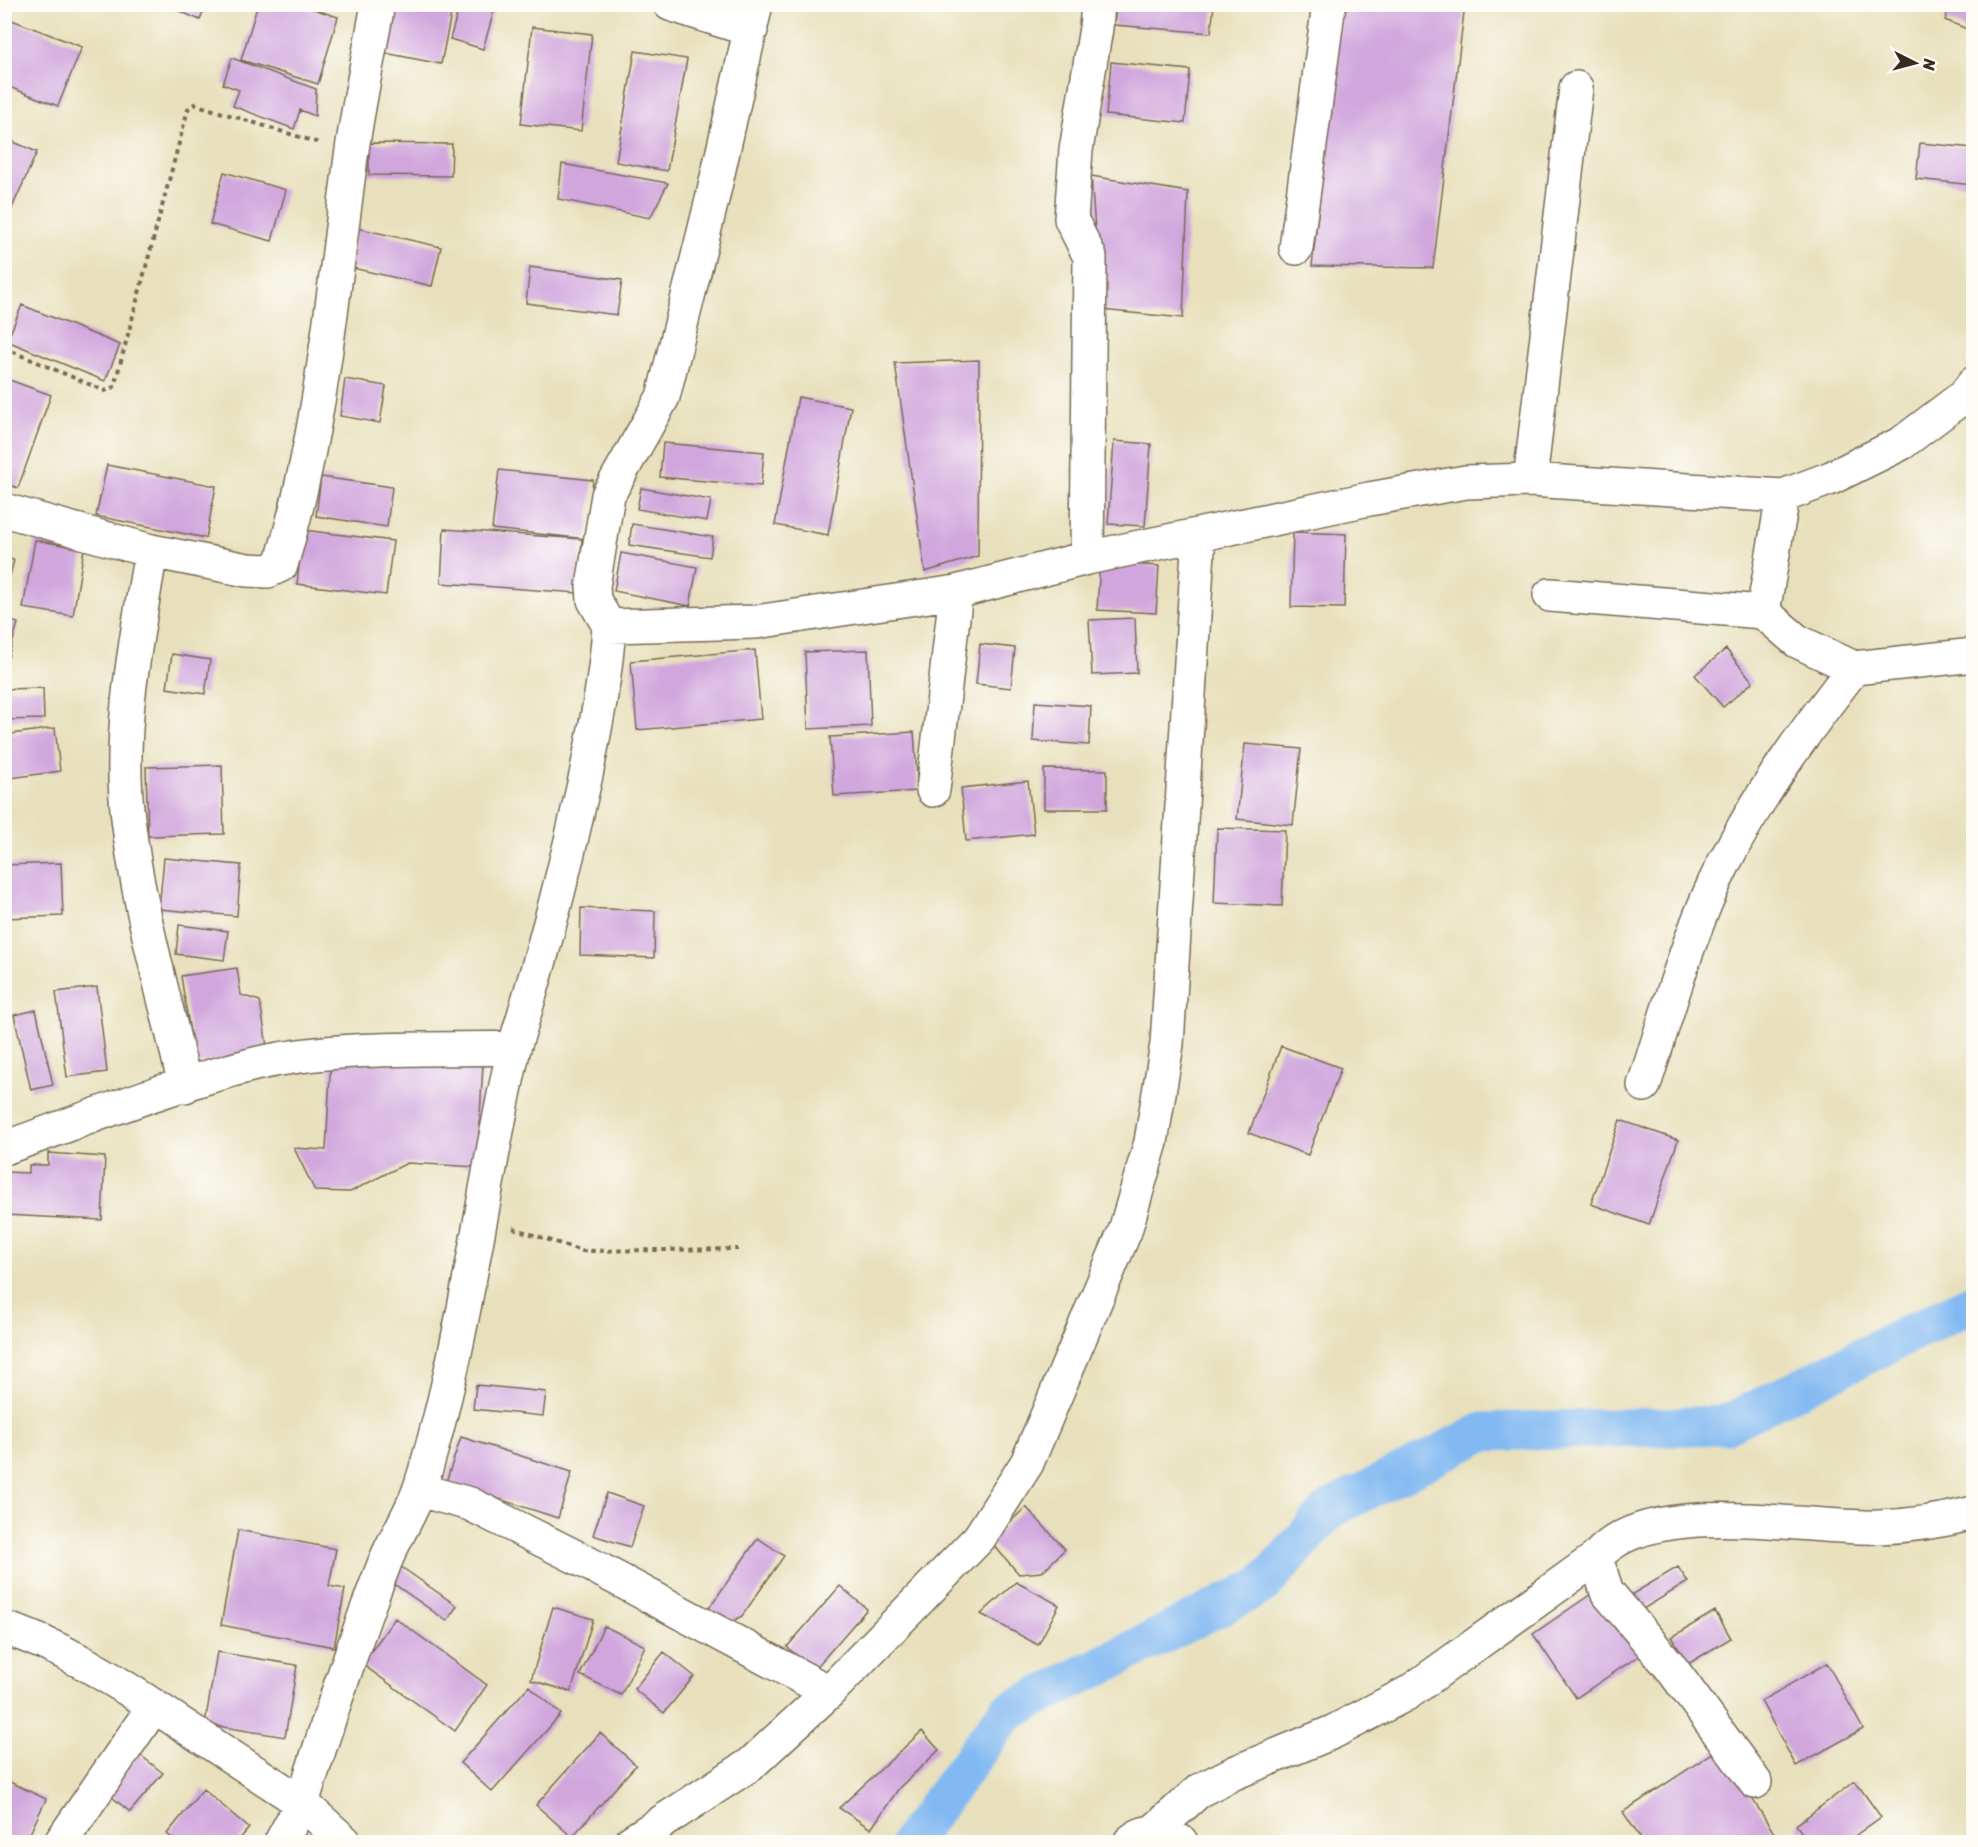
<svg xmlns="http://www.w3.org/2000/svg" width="1978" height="1847" viewBox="0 0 1978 1847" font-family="Sriracha,sans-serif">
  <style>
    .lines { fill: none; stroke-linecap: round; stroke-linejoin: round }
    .canal { stroke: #82b9f2; stroke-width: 39 }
    .building { fill: #d0a6dd }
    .minor-casing { stroke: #786a55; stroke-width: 36 }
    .path { stroke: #786a55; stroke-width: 4; stroke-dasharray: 4.5 4.5; stroke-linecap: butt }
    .minor { stroke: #fff; stroke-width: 33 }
  </style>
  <rect width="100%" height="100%" fill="#fdfcf7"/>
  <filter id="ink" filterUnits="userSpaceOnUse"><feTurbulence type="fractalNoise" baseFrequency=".0167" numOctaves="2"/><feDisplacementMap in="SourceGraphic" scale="12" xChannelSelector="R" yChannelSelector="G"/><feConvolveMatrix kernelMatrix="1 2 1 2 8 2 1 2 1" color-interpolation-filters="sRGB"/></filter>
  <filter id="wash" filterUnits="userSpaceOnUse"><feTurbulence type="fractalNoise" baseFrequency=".008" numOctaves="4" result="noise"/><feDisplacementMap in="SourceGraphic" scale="24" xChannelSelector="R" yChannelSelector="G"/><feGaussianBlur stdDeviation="1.35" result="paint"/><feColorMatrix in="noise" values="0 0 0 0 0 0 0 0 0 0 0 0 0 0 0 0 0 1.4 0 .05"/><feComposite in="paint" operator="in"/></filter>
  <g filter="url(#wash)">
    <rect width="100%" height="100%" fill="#e8e0bc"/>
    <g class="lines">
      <path class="canal" d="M 910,1842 L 1006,1713 L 1263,1585 L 1330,1509 L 1483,1432 L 1724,1425 L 1974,1302"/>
    </g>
    <g id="blocks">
      <path class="building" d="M 163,4 L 206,4 L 200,20 Z
        M 258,4 L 298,4 L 338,17 L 318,84 L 241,60 Z
        M 385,4 L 453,4 L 441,64 L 375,51 Z
        M 460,4 L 496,4 L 483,49 L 450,39 Z
        M 1116,4 L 1214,4 L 1211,33 L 1114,25 Z
        M 1342,4 L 1465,4 L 1433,268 L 1312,266 Z
        M 1951,4 L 1974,4 L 1974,32 L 1945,20 Z
        M 4,17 L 82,47 L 58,106 L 4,85 Z
        M 532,27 L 592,34 L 581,131 L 521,124 Z
        M 635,51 L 687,59 L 667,171 L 616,162 Z
        M 232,58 L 316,89 L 315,116 L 300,110 L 294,129 L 233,106 L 239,90 L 223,84 Z
        M 1111,62 L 1190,70 L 1185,123 L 1106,115 Z
        M 4,138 L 37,152 L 7,219 L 4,218 Z
        M 369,143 L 452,144 L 451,176 L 369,175 Z
        M 1920,143 L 1974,148 L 1974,185 L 1916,179 Z
        M 562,164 L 668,183 L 650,218 L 558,199 Z
        M 224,172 L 286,190 L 272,241 L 210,224 Z
        M 1091,176 L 1188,192 L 1183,318 L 1101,310 Z
        M 357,228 L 441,247 L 432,286 L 348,267 Z
        M 530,267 L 622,280 L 617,315 L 526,303 Z
        M 22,305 L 120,345 L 105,381 L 7,341 Z
        M 979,360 L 978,556 L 925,572 L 895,363 Z
        M 4,378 L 51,395 L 18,488 L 4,483 Z
        M 345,379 L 386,386 L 380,423 L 340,416 Z
        M 798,397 L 851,407 L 828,535 L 775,525 Z
        M 1114,441 L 1151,444 L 1145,526 L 1108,524 Z
        M 663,443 L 764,452 L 761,486 L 660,477 Z
        M 107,465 L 216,486 L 206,538 L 96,516 Z
        M 499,470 L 593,480 L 587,539 L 492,529 Z
        M 321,477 L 392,487 L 387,527 L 316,516 Z
        M 641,488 L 711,500 L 707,521 L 637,509 Z
        M 632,524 L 713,537 L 710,557 L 629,545 Z
        M 444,529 L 582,539 L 578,593 L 441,583 Z
        M 303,530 L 393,541 L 386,595 L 297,584 Z
        M 1293,532 L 1346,534 L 1344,608 L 1291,607 Z
        M 35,540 L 84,549 L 73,616 L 23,608 Z
        M 621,553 L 697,567 L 690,606 L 614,591 Z
        M 4,558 L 14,560 L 5,595 L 4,595 Z
        M 1100,562 L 1159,566 L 1156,613 L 1097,610 Z
        M 1135,618 L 1137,673 L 1092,675 L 1089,620 Z
        M 4,619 L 18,623 L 5,668 L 4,668 Z
        M 980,644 L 1015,648 L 1011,688 L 976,684 Z
        M 1726,649 L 1753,682 L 1723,707 L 1695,675 Z
        M 755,650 L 761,719 L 637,730 L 631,661 Z
        M 868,650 L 871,726 L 808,729 L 805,652 Z
        M 172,654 L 210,660 L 205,694 L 167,688 Z
        M 43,688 L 44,719 L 4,720 L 4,689 Z
        M 1035,702 L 1091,706 L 1089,745 L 1033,741 Z
        M 55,728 L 60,771 L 4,779 L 4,735 Z
        M 914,732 L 918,791 L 834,796 L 830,737 Z
        M 1245,744 L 1301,749 L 1293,825 L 1237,819 Z
        M 222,765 L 224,834 L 148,836 L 146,767 Z
        M 1044,769 L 1107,770 L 1107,809 L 1044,809 Z
        M 1028,781 L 1034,834 L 966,841 L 961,788 Z
        M 1217,828 L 1285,830 L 1282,906 L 1214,903 Z
        M 164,858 L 241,865 L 237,916 L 159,909 Z
        M 61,863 L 63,916 L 4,918 L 4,865 Z
        M 581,908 L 655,911 L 654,958 L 580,955 Z
        M 179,925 L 228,931 L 224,960 L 176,954 Z
        M 237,968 L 241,995 L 260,1001 L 268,1053 L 195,1064 L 181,976 Z
        M 97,987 L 107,1072 L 67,1077 L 56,992 Z
        M 36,1010 L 53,1085 L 31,1090 L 14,1015 Z
        M 1281,1046 L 1341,1068 L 1308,1155 L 1249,1133 Z
        M 331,1057 L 483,1064 L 477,1167 L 407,1163 L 350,1192 L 315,1191 L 294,1148 L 326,1150 Z
        M 1620,1120 L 1678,1140 L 1649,1225 L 1591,1204 Z
        M 48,1153 L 105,1157 L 102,1220 L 5,1215 L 5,1172 L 29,1173 L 29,1165 L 48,1165 Z
        M 476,1385 L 546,1392 L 543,1416 L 473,1409 Z
        M 461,1437 L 572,1472 L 558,1518 L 446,1482 Z
        M 607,1493 L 644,1506 L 630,1547 L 593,1535 Z
        M 1026,1507 L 1065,1549 L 1042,1572 L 1019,1574 L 990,1541 Z
        M 238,1530 L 336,1549 L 329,1586 L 345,1589 L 334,1647 L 221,1625 Z
        M 758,1538 L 784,1556 L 742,1616 L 729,1623 L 709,1608 Z
        M 397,1564 L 457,1606 L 447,1621 L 387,1579 Z
        M 1678,1567 L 1688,1582 L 1638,1612 L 1629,1596 Z
        M 1016,1582 L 1059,1605 L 1038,1645 L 981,1614 Z
        M 840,1586 L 867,1609 L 814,1670 L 787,1647 Z
        M 1597,1590 L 1640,1655 L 1576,1698 L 1533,1634 Z
        M 553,1607 L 593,1619 L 571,1692 L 531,1680 Z
        M 1715,1611 L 1731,1638 L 1688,1664 L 1672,1637 Z
        M 395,1618 L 487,1685 L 455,1731 L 362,1664 Z
        M 604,1626 L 645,1646 L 621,1695 L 580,1675 Z
        M 217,1652 L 297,1665 L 285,1737 L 205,1724 Z
        M 664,1652 L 694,1676 L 664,1713 L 634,1689 Z
        M 1827,1663 L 1863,1729 L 1796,1766 L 1761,1701 Z
        M 529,1686 L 561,1714 L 492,1792 L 460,1763 Z
        M 922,1731 L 939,1750 L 899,1788 L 871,1829 L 839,1808 Z
        M 600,1733 L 636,1765 L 572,1837 L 536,1805 Z
        M 1720,1748 L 1776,1836 L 1767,1842 L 1643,1842 L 1623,1812 Z
        M 139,1754 L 163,1773 L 130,1812 L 107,1793 Z
        M 8,1781 L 46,1799 L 26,1842 L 4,1842 L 4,1789 Z
        M 1855,1781 L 1881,1817 L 1846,1842 L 1809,1842 L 1796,1825 Z
        M 203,1789 L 249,1828 L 237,1842 L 177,1842 L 167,1834 Z"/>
    </g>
  </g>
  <g filter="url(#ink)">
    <use href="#blocks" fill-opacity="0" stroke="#786a55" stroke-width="1.5"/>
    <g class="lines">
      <g class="minor-casing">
        <path id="minor" d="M 670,4 L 751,30
          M 756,4 L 712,200 L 663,397 L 608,495 L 593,586 L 594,600 L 609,626 L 756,622 L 956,592 L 1087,558 L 1369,499 L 1466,482 L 1530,480 L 1783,496 L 1831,478 L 1902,443 L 1964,396 L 1974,383
          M 1296,248 L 1329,4
          M 1530,480 L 1576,88
          M 1783,496 L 1763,612 L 1797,641 L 1854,668 L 1974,655
          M 4,510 L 151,551 C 137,638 117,729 128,818 C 138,908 165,997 185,1086
          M 151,551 L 247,570 L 268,571 L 281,565 C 321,432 333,293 351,157 C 358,106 369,55 378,4
          M 1087,558 L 1090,257 L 1071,219 L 1076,150 L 1096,28 L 1098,4
          M 1550,595 L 1763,612
          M 933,790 L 956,592
          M 514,1048 C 542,958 566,867 586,775 C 596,725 606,676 609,626
          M 1644,1085 C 1668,1012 1688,934 1723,865 C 1759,794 1805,731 1854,668
          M 4,1148 C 87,1119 170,1085 255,1064 C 335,1045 432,1050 514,1048 C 481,1194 465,1345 420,1488 C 411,1514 395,1537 385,1562 C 354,1641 328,1722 302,1803 L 154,1706 L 61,1842
          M 419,1490 L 470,1504 L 584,1561 L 829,1692
          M 4,1628 C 59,1645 106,1675 154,1706
          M 1755,1782 L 1669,1665 L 1607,1592 L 1596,1558 C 1647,1494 1805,1530 1879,1527 C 1911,1526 1942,1521 1974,1513
          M 1154,1831 L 1200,1790 L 1234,1773 L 1333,1732 L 1408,1693 L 1596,1558
          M 281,1842 L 302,1803 L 345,1842
          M 631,1842 L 751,1764 L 829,1692 L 979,1538 L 1027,1463 L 1125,1231 L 1151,1142 L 1167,1044 L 1199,535
          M 1130,1842 C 1145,1828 1165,1830 1181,1842"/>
      </g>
      <path class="path" d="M 4,348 L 105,391 L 114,387 L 188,109 L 194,104 L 319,143
        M 513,1228 L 582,1251 L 738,1249"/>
      <use href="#minor" class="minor"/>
    </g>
  </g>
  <rect width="1978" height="1847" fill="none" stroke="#fdfcf7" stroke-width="24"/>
  <g transform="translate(1915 63) rotate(96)" stroke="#fdfcf7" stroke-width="4.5" paint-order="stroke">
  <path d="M0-4.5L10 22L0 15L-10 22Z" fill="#3b2a1e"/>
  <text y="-9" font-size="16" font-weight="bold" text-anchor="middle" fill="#3b2a1e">N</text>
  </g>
</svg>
